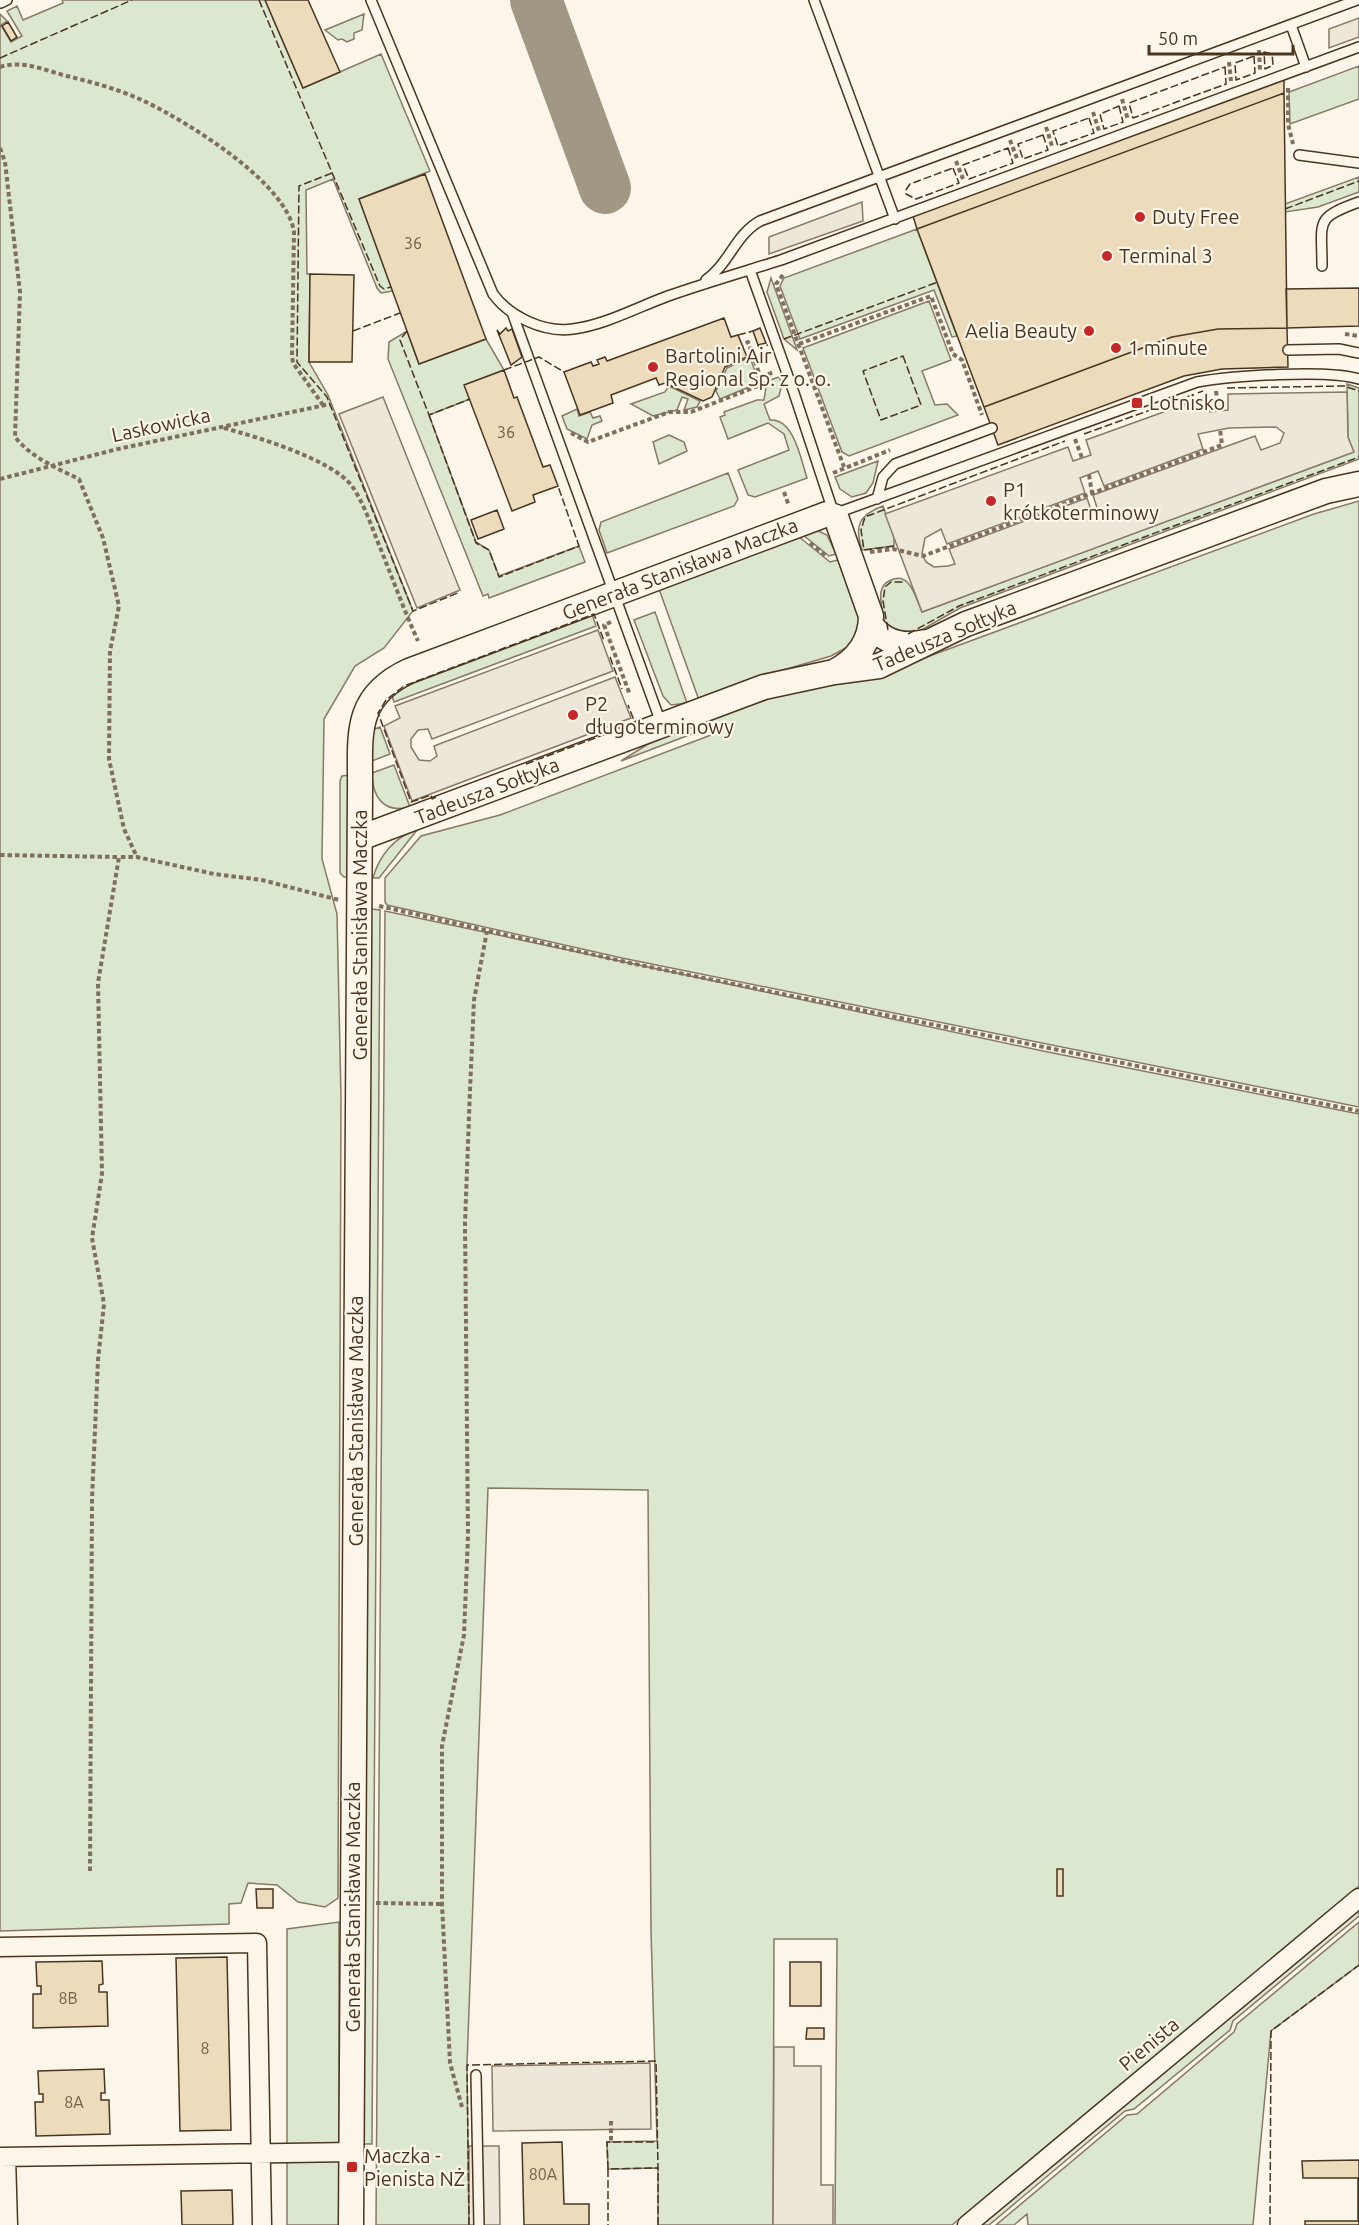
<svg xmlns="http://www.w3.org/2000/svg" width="1359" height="2225" viewBox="0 0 1359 2225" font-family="Ubuntu,sans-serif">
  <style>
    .green { fill: #dce7d0; stroke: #887966; stroke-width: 1.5 }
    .parking { fill: #ede7d9; stroke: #887966; stroke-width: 1.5; fill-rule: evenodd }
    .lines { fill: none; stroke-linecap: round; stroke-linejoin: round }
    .taxiway { stroke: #a29684; stroke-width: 52 }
    .building { fill: #ecdcbc; stroke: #4a3520; stroke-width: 1.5 }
    .lane-casing { stroke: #4a3520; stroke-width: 12 }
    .street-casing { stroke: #4a3520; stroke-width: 21 }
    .secondary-casing { stroke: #4a3520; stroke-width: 27 }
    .path { stroke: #7f6f5c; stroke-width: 4; stroke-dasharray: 4.5 3; stroke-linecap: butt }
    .lane { stroke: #fbf6e9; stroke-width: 9 }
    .street { stroke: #fbf6e9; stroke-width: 18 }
    .secondary { stroke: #fbf6e9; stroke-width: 24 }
    .fence { stroke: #4a3520; stroke-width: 1.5; stroke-dasharray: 8 3; stroke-linecap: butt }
    .poi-dot { fill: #c62828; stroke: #fbf6e9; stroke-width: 2 }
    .labels { text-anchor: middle; stroke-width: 4.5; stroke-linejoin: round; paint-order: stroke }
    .number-label { font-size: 16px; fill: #725f47 }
    .poi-label { font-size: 20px; fill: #4a3520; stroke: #fbf6e9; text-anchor: start }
    .street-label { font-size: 20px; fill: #4a3520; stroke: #fbf6e9 }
  </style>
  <rect width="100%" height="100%" fill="#fbf6e9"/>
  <path class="green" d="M 62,0 L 265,0 L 303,88 L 381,54 L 430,171 L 359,199 L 393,291 L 381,293 L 377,288 L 333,179 L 306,190 L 307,274 L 310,274 L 309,362 L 328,395 L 413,611 L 384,648 L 355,666 L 324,719 L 322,859 L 337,914 L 341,1097 L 338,1898 L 325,1907 L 298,1902 L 277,1885 L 248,1883 L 241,1903 L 229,1904 L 229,1924 L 0,1931 L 0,14 L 7,21 L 1,25 L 11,42 L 22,36 L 7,11 L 17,6 L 23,20 L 63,3 Z
    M 364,14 L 362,30 L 354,33 L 354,39 L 347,42 L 342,39 L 338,40 L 325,30 Z
    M 1359,66 L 1359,99 L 1290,124 L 1289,92 Z
    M 1359,177 L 1359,192 L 1318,207 L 1285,212 L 1285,204 Z
    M 917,229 L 957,336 L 952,337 L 934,290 L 800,339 L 780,286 L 784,278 Z
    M 771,278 L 794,341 L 797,350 L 784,339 L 767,292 Z
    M 929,301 L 951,360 L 922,371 L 935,405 L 947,404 L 958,415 L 849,456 L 842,452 L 803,348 Z
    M 407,331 L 419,364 L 486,339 L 504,370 L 465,385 L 470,399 L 429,415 L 476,542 L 489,550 L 499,576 L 579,546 L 585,562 L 489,598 L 488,594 L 483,596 L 388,359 L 389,342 Z
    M 750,357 L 759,383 L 720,399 L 716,391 L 727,368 Z
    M 779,377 L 782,384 L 779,396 L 764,404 L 770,420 C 794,418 801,460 807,478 L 755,497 L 748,495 L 738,470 L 789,450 L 784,434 L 768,423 L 728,439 L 720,417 L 725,415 L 724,412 L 757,400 L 764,400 L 767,381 Z
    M 1347,384 L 1359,388 L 1359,459 L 960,608 L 913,635 L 885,630 C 885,618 879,603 881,592 C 882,587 885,583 889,581 C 910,569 916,599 922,612 L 1353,452 L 1348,437 Z
    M 669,386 L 700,401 L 697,407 L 684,410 L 688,399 L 682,397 L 677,410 L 653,416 L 631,404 L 665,392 Z
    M 577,409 L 579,416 L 590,412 L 593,418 L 600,416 L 602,421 L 592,425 L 587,439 L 567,429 L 562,416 Z
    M 669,435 L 684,442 L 687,451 L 659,464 L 653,442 Z
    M 878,461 L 873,483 L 866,493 L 852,497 L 840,489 L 835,477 Z
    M 728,473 L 738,499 L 734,506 L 607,553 L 599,530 L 601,522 Z
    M 1359,501 L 1359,1107 L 622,958 L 387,905 L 385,902 L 385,878 L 421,836 L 500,815 L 711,735 L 706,720 L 766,697 L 800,689 L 862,681 L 1314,514 Z
    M 883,506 L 894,537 L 894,546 L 862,550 C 854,525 859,515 883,506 Z
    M 816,530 L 827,535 L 836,554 L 829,556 L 803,535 Z
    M 798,536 L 830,562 L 838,560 L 859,619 L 858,632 L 851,645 L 831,656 L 763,676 L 699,700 L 659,589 Z
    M 655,612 L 687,703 L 671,705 L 663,696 L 634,620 Z
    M 592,614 L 596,626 L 394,702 L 391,693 L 403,685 Z
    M 695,725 L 697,732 L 621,761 L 648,744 Z
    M 380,727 L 390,754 L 372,761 L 372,730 Z
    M 394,765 L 410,807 C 384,814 372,797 372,773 Z
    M 349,775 L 348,877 L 344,877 L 340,873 L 340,781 L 342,776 Z
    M 417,830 L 379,878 L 373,878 C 379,856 395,836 417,830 Z
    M 371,909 L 380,910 L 372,2144 L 363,2144 Z
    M 385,911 L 1043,1051 L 1359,1114 L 1359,1886 L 952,2225 L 835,2225 L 837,1939 L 774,1939 L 773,2225 L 658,2225 L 658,2168 L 608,2169 L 607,2142 L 657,2141 L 651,1931 L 648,1490 L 488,1488 L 467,2065 L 469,2225 L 376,2225 Z
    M 1359,1910 L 1359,1916 L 1233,2021 L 1230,2030 L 1134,2109 L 1125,2111 L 989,2225 L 981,2225 Z
    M 339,1922 L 339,2225 L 287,2225 L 287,1929 Z
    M 1359,1922 L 1359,1965 L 1271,2031 L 1253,2225 L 1028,2225 L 1027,2214 L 1014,2225 L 996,2225 L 1127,2115 L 1137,2114 L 1234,2032 L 1237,2024 Z"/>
  <path class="parking" d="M 1359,18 L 1359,37 L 1329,48 L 1329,29 Z
    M 862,202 L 863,221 L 769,254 L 769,237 Z
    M 1347,392 L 1348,437 L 1354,452 L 922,612 L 885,514 L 1068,447 L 1073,461 L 1091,455 L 1086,440 L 1205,397 L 1210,412 L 1228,410 L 1228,394 ZM 1276,427 L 1284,433 L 1280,443 L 1261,450 L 1255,436 L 1093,495 L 1098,511 L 1092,513 L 1087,498 L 1068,505 L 949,549 L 955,564 L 948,566 L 934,567 L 926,562 L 922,554 L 925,538 L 941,529 L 947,544 L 1085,493 L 1080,478 L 1098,471 L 1104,486 L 1203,449 L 1198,434 L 1229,428 Z
    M 383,397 L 460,590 L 417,608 L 339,414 Z
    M 598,630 L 613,671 L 432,739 L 428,729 L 418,730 L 411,739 L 411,747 L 419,760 L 430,761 L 437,756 L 434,746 L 615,677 L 631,718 L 412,801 L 384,726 L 400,718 L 395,706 Z
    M 774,2047 L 794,2047 L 794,2066 L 821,2066 L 821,2185 L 833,2185 L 833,2225 L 773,2225 Z
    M 650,2063 L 651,2129 L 493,2131 L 492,2066 Z
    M 469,2146 L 499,2146 L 500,2225 L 469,2225 Z"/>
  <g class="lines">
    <path class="taxiway" d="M 536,0 L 605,188"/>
  </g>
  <path class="building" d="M 265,0 L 308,0 L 340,72 L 303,88 Z
    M 8,22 L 17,37 L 11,41 L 2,26 Z
    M 1284,79 L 1284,93 L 917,229 L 913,216 Z
    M 1284,93 L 1287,328 L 1218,329 L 1172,337 L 984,407 L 917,229 Z
    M 425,174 L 486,339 L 419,364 L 359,199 Z
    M 310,274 L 354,275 L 352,362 L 309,362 Z
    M 1359,288 L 1359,326 L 1287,328 L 1286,289 Z
    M 724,318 L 731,337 L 738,335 L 747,357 L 725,367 L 712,397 L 703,401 L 665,383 L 659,385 L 656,378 L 611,395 L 613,403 L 580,415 L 564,372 L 591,362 L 593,366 L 599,364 L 597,360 L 605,357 L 607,361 Z
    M 506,328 L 508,331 L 512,329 L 522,357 L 511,365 L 497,330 L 500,334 Z
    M 760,328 L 766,343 L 758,345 L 753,331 Z
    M 1287,328 L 1288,367 L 1222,369 L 1184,376 L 998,445 L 984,407 L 1172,337 L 1218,329 Z
    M 504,370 L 514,398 L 517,397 L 543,467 L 550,465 L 558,486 L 533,495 L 535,502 L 512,511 L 464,385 Z
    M 497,510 L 504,529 L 478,539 L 471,520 Z
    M 1057,1869 L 1063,1869 L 1063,1896 L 1057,1896 Z
    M 256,1889 L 273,1889 L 273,1908 L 257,1908 Z
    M 227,1957 L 231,2130 L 180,2131 L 176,1958 Z
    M 102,1961 L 103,1984 L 99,1985 L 99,1992 L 107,1992 L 108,2026 L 33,2028 L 33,1994 L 41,1994 L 41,1986 L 37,1986 L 36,1962 Z
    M 790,1962 L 821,1962 L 821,2006 L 790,2006 Z
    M 807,2028 L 824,2028 L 824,2039 L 806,2039 Z
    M 104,2069 L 105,2093 L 101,2093 L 101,2100 L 109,2100 L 110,2134 L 36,2136 L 35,2102 L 43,2102 L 43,2094 L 39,2094 L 38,2071 Z
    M 562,2142 L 564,2204 L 589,2204 L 589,2225 L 524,2225 L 522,2143 Z
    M 1359,2160 L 1359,2225 L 1305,2225 L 1305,2221 L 1358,2221 L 1358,2178 L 1303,2178 L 1302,2161 Z
    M 232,2190 L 233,2225 L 182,2225 L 181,2191 Z"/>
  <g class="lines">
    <g class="lane-casing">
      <path id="lane" d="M 371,0 L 493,294 C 510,317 544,333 573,329 C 605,325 638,307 668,296 C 705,283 743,272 781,260 L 1359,47
        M 814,0 L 895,219
        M 1,3 L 7,0
        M 1291,25 L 1306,67
        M 1299,155 L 1359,163
        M 1322,266 C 1322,221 1314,218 1359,202
        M 750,270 L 794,393 L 834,514 L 1197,382 C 1231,376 1328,369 1359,379
        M 706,280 C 729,264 735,235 760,221 L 1357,0
        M 513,315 L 661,723
        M 1288,350 L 1339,349 L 1359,353
        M 877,499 L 883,477 L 895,464 L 992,428
        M 476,2075 L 479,2225"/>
    </g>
    <g class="street-casing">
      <path id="street" d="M 0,1947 L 257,1943 L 262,2225
        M 0,2157 L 352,2152
        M 6,2157 L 8,2225
        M 967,2225 L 1359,1898"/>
    </g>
    <g class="secondary-casing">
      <path id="secondary" d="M 871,625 C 884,643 905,647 926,642
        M 360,838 L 764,687 L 834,672 L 879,666 L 966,624 L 1326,491 L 1359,484
        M 351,2225 L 360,793 C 361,739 351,698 409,671 L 827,514 L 836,517 L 871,616 C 871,642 857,660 834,672"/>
    </g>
    <path class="path" d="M 1259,50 L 1260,70
      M 1229,62 L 1231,81
      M 0,67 C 21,60 42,69 63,75 C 91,82 119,89 146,102 C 189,123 287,183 294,232 L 292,356 L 293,363 L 323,405
      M 1288,88 L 1288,124 L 1293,144
      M 1122,99 L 1128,120
      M 1093,112 L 1099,131
      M 1046,127 L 1052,146
      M 1010,140 L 1018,161
      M 0,148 L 5,162 L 20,292 L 15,437 C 31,457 56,468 79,479 L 103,538 L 119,606 L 110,651 L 109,759 L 124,829 L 137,857
      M 956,161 L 963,179
      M 783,275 L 776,284 L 844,467
      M 1345,334 L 1359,336
      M 799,344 L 931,296 L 953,354 L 962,360 L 982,415
      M 761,377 L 774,372
      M 1216,391 L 1219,411
      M 224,428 C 257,437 331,459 352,486 C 363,502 370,522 377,540 C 391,574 403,608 418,641
      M 571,433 L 588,442 L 669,412 L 691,412 L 763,384 L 748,342 L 742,345
      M 1075,439 L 1082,458
      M 833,473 L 890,450
      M 1089,475 L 1092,493
      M 0,479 L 118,449 L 330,404
      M 784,492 L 789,506
      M 810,543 L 828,557
      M 870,552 L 893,549 L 923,556 L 1222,445 L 1220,429
      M 611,622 L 604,625 L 630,695
      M 0,855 L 119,857
      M 379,906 L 630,963 L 1359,1111
      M 90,1871 L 92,1499 L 98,1360 L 104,1304 L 92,1238 L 102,1174 L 98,983 L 119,857 L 137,857 L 214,874 L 262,880 L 339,900
      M 376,1903 L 442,1904
      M 462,2107 L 450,2063 L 442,1904 L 442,1746 L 464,1635 L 468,1536 L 465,1223 L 470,1090 L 474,1000 L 487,931
      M 611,2121 L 611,2143"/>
    <use href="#lane" class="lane"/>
    <use href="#street" class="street"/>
    <use href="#secondary" class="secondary"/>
    <path class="fence" d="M 259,0 L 380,286 L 384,289 L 391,287
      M 1264,52 L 1272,54 L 1273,65 L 1265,69 Z
      M 1254,56 L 1255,73 L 1236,80 L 1235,63 Z
      M 0,58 L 132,0
      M 1225,67 L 1226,84 L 1133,118 L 1129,103 Z
      M 1119,106 L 1123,122 L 1104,129 L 1100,114 Z
      M 1089,118 L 1094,133 L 1058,146 L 1053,131 Z
      M 1043,135 L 1048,150 L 1023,159 L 1018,144 Z
      M 1008,148 L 1013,163 L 969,179 L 963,165 Z
      M 953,168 L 959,183 L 916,199 L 906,194 L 906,190 L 910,184 Z
      M 332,173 L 299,186 L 297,362 L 327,397 L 413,611 L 460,592
      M 1285,209 L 1359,181
      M 353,331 L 400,313
      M 407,331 L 400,340 L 429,415 L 470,399
      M 738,335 L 753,331
      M 784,339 L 938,282
      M 758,345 L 759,348 L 768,345
      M 903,356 L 921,405 L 881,420 L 863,371 Z
      M 504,370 L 539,357 L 564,372
      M 1227,388 L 1344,386 L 1359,391
      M 429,415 L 476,543 L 489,550 L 499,577 L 579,546 L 558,486
      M 1084,434 L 1203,391
      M 894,546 L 864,550 L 861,530 L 865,517 L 1065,441
      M 888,630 L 883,601 L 885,587 L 891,582 L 905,582
      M 908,634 L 959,606 L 1359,457
      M 610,657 L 622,689
      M 526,764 L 635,723 L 628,705
      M 436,797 L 432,799 L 431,795 L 411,802 L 378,713 L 386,700 L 404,686 L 594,614 L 604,641
      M 608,2169 L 607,2142 L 657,2142
      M 469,2225 L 467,2065 L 656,2061 L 658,2168 L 608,2169 L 608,2225
      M 658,2225 L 658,2168
      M 1270,2225 L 1271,2031 L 1359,1965"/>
  </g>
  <g class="poi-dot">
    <circle cx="1140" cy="217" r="6"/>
    <circle cx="1107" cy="256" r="6"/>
    <circle cx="1089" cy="331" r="6"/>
    <circle cx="1116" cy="348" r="6"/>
    <circle cx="653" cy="367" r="6"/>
    <rect x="1131" y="397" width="12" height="12" rx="3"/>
    <circle cx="991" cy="501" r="6"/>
    <circle cx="573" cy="715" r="6"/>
    <rect x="346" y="2161" width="12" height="12" rx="3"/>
  </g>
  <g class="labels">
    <g class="number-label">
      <text x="413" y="249">36</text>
      <text x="506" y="438">36</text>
      <text x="68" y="2004">8B</text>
      <text x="205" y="2054">8</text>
      <text x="74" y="2108">8A</text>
      <text x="543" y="2180">80A</text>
    </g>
    <g class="poi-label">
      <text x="1152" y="224">Duty Free</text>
      <text x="1119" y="263">Terminal 3</text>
      <text x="1077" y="338" text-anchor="end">Aelia Beauty</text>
      <text x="1128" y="355">1 minute</text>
      <text x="665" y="363">Bartolini Air<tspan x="665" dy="23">Regional Sp. z o. o.</tspan></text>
      <text x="1149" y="410">Lotnisko</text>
      <text x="1003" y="497">P1<tspan x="1003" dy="23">krótkoterminowy</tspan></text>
      <text x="585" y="711">P2<tspan x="585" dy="23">długoterminowy</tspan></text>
      <text x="364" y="2163">Maczka -<tspan x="364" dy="23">Pienista NŻ</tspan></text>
    </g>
    <g class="street-label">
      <text transform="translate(161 425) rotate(-12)" y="7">Laskowicka</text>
      <text transform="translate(680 569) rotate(-21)" y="7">Generała Stanisława Maczka</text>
      <text transform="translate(945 636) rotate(-23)" y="7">Tadeusza Sołtyka</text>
      <text transform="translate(487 791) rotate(-21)" y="7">Tadeusza Sołtyka</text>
      <text transform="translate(360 935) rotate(-90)" y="7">Generała Stanisława Maczka</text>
      <text transform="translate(356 1421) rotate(-90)" y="7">Generała Stanisława Maczka</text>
      <text transform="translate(353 1907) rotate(-90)" y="7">Generała Stanisława Maczka</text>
      <text transform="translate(1149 2044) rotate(-40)" y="7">Pienista</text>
    </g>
  </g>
  <path d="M1149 45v9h144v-9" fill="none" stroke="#4a3520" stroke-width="3"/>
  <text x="1158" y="45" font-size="18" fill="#4a3520" stroke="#fbf6e9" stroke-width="4.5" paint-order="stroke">50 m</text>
</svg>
